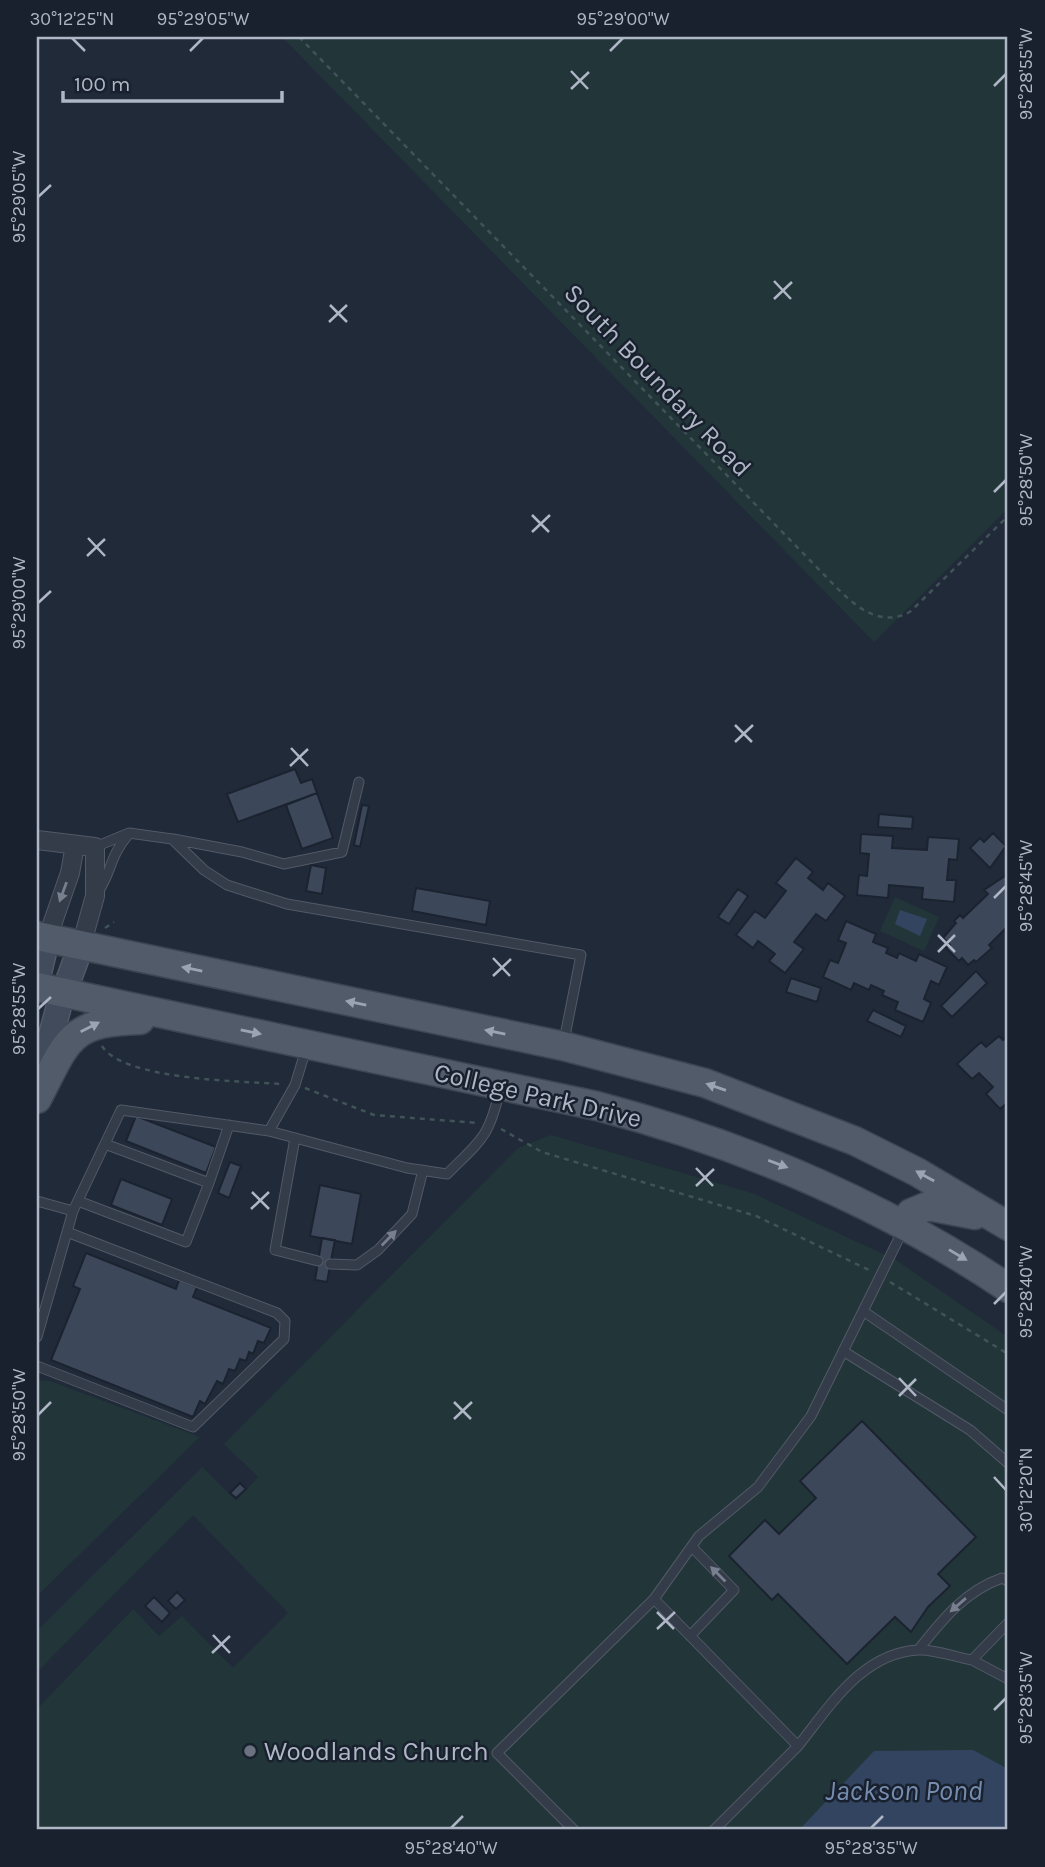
<svg xmlns="http://www.w3.org/2000/svg" width="1045" height="1867" viewBox="0 0 1045 1867" font-family="Karla,sans-serif">
  <style>
    .green { fill: #22363a }
    .water { fill: #334461 }
    .building { fill: #3c4859; stroke: #1b2330; stroke-width: 2 }
    .lines { fill: none; stroke-linecap: round; stroke-linejoin: round }
    .service-casing { stroke: #525967; stroke-width: 11 }
    .minor-casing { stroke: #525967; stroke-width: 20 }
    .secondary-casing { stroke: #525967; stroke-width: 27 }
    .primary-casing { stroke: #3d4553; stroke-width: 31 }
    .path { stroke: #405357; stroke-width: 2.5; stroke-dasharray: 5 5; stroke-linecap: butt }
    .service { stroke: #343c49; stroke-width: 9 }
    .minor { stroke: #343c49; stroke-width: 18 }
    .secondary { stroke: #424b5c; stroke-width: 24 }
    .primary { stroke: #525b6a; stroke-width: 28 }
    .oneway { fill: #787f8e }
    .oneway2 { fill: #9ca4b4 }
    .ticks { fill: none; stroke: #afb6c6; stroke-width: 2.5 }
    .worship-dot { fill: #6b7280; stroke: #19212e; stroke-width: 2.5 }
    .labels { text-anchor: middle; stroke-width: 5; stroke-linejoin: round; paint-order: stroke }
    .street-label { font-size: 26px; fill: #afb6c6; stroke: #19212e }
    .poi-label { font-size: 26px; fill: #afb6c6; stroke: #19212e; text-anchor: start }
    .water-label { font-size: 28px; font-style: italic; fill: #758caf; stroke: #19212e }
    .neatline { fill: none; stroke: #afb6c6; stroke-width: 2.5 }
    .ticks-label { font-size: 18px; text-anchor: middle; fill: #afb6c6 }
  </style>
  <rect width="100%" height="100%" fill="#202a39"/>
  <path class="green" d="M 282,37 L 1008,37 L 1008,508 L 874,642 Z
    M 895,897 L 939,917 L 924,951 L 880,931 Z
    M 551,1135 L 752,1193 L 896,1260 L 1008,1337 L 1008,1830 L 37,1830 L 37,1709 L 133,1609 L 159,1636 L 182,1616 L 233,1668 L 288,1613 L 193,1515 L 37,1672 L 37,1631 L 202,1467 L 236,1501 L 258,1477 L 224,1444 L 518,1148 Z
    M 37,1380 L 50,1381 L 200,1437 L 37,1596 Z"/>
  <path class="water" d="M 900,910 L 927,919 L 920,936 L 895,924 Z
    M 973,1750 L 1008,1769 L 1008,1830 L 799,1830 L 874,1751 Z"/>
  <path class="building" d="M 295,769 L 301,783 L 312,779 L 317,793 L 238,822 L 227,794 Z
    M 317,793 L 333,838 L 302,849 L 286,805 Z
    M 362,805 L 369,806 L 360,847 L 354,845 Z
    M 879,814 L 913,817 L 912,829 L 878,827 Z
    M 993,833 L 1006,846 L 990,868 L 970,848 L 980,838 L 984,842 Z
    M 861,834 L 893,836 L 892,848 L 927,850 L 928,837 L 959,839 L 957,860 L 949,859 L 947,880 L 956,880 L 954,902 L 922,899 L 923,888 L 889,885 L 888,898 L 857,895 L 859,875 L 867,876 L 869,854 L 860,853 Z
    M 796,858 L 813,872 L 808,878 L 823,890 L 828,883 L 845,896 L 826,921 L 816,914 L 794,942 L 804,949 L 785,973 L 769,961 L 775,954 L 758,941 L 753,948 L 736,935 L 755,911 L 765,918 L 786,891 L 776,883 Z
    M 311,865 L 326,868 L 322,894 L 306,891 Z
    M 1008,874 L 1008,926 L 989,945 L 992,948 L 976,962 L 974,960 L 968,965 L 962,958 L 959,961 L 946,948 L 950,945 L 943,938 L 956,923 L 954,921 L 960,915 L 963,918 L 988,894 L 984,890 Z
    M 416,888 L 490,901 L 486,925 L 412,911 Z
    M 738,889 L 748,896 L 729,924 L 718,917 Z
    M 846,921 L 876,934 L 873,942 L 888,948 L 886,953 L 897,958 L 899,953 L 916,961 L 919,954 L 947,967 L 939,985 L 931,981 L 924,999 L 931,1003 L 923,1022 L 895,1010 L 898,1002 L 882,995 L 884,991 L 871,985 L 869,990 L 854,983 L 851,990 L 823,977 L 830,960 L 838,963 L 846,943 L 838,940 Z
    M 976,971 L 987,983 L 952,1017 L 941,1006 Z
    M 791,978 L 821,988 L 817,1002 L 786,992 Z
    M 873,1010 L 906,1026 L 901,1037 L 867,1021 Z
    M 1008,1035 L 1008,1102 L 1000,1109 L 986,1094 L 993,1087 L 979,1073 L 972,1079 L 957,1064 L 981,1042 L 986,1047 L 999,1036 L 1003,1040 Z
    M 136,1116 L 216,1147 L 206,1173 L 126,1141 Z
    M 230,1162 L 241,1166 L 229,1198 L 218,1193 Z
    M 121,1179 L 172,1199 L 162,1225 L 111,1205 Z
    M 320,1185 L 361,1194 L 352,1244 L 310,1236 Z
    M 322,1238 L 335,1240 L 327,1282 L 315,1280 Z
    M 86,1253 L 176,1289 L 179,1280 L 197,1287 L 193,1297 L 271,1328 L 264,1343 L 258,1341 L 253,1354 L 249,1352 L 246,1361 L 240,1359 L 235,1371 L 229,1369 L 223,1384 L 217,1381 L 205,1404 L 200,1401 L 193,1417 L 51,1360 L 80,1289 L 73,1286 Z
    M 862,1421 L 976,1537 L 938,1574 L 950,1586 L 928,1607 L 911,1632 L 895,1617 L 847,1664 L 778,1594 L 772,1600 L 729,1556 L 765,1520 L 779,1534 L 816,1498 L 800,1481 Z
    M 240,1483 L 246,1489 L 236,1498 L 230,1493 Z
    M 177,1592 L 185,1600 L 176,1609 L 168,1601 Z
    M 154,1597 L 170,1613 L 162,1622 L 145,1606 Z"/>
  <g class="lines">
    <g class="service-casing">
      <path id="service" d="M 173,839 L 242,852 L 284,864 L 342,852 L 359,782
        M 95,847 L 129,833 L 172,839 L 204,870 L 227,885 L 287,904 L 581,955 L 564,1041
        M 98,892 C 112,872 109,857 128,835
        M 269,1131 L 295,1085 L 306,1049
        M 295,1138 L 275,1250 L 318,1261
        M 105,1144 L 209,1183 L 229,1125
        M 37,1201 L 73,1211 L 121,1110 L 269,1131 L 407,1168 L 447,1174 C 481,1140 489,1138 500,1089
        M 78,1201 L 186,1242 L 209,1183
        M 904,1228 L 863,1311 L 1008,1410
        M 330,1264 L 357,1265 L 378,1250 L 412,1214 L 423,1170
        M 863,1311 L 811,1416 L 758,1487 L 699,1536 L 654,1599 L 798,1746 C 830,1706 862,1653 918,1650 C 934,1649 955,1657 972,1660 L 1008,1623
        M 37,1337 L 73,1211
        M 843,1351 L 970,1430 L 1008,1463
        M 37,1366 L 193,1427 L 284,1339 L 285,1321 L 277,1313 L 67,1232
        M 690,1636 L 734,1590 L 692,1547
        M 919,1649 C 943,1619 965,1591 1002,1578 L 1008,1581
        M 972,1660 L 1008,1679
        M 574,1830 L 497,1753 L 654,1599
        M 714,1830 L 798,1746"/>
    </g>
    <g class="minor-casing">
      <path id="minor" d="M 37,840 L 95,847 L 95,896 L 81,946
        M 47,939 L 70,873 L 75,845"/>
    </g>
    <g class="secondary-casing">
      <path id="secondary" d="M 37,981 L 47,939
        M 39,1080 L 59,1006 L 81,946"/>
    </g>
    <g class="primary-casing">
      <path id="primary" d="M 37,936 L 563,1046 L 705,1083 L 855,1141 L 917,1172 L 1008,1226
        M 37,987 L 597,1106 C 745,1145 881,1203 1008,1288
        M 37,1099 C 68,1040 68,1022 140,1020
        M 906,1224 L 911,1213 L 928,1206 L 975,1215"/>
    </g>
    <path class="path" d="M 299,37 L 838,589 C 858,609 883,628 911,611 L 1008,516
      M 105,928 L 114,922
      M 102,1046 C 123,1080 240,1081 281,1084
      M 305,1088 L 374,1115 L 478,1123
      M 501,1129 L 542,1152 L 756,1216 L 869,1270
      M 890,1282 L 1008,1354"/>
    <use href="#service" class="service"/>
    <use href="#minor" class="minor"/>
    <use href="#secondary" class="secondary"/>
    <use href="#primary" class="primary"/>
  </g>
  <defs><path id="oneway-solid" d="M-6-.8H1V-3.2L6.5 0L1 3.2V.8H-6Z" transform="scale(1.75)"/></defs>
  <g class="oneway">
    <use href="#oneway-solid" transform="translate(63 892) rotate(110)"/>
    <use href="#oneway-solid" transform="translate(389 1238) rotate(-46)"/>
    <use href="#oneway-solid" transform="translate(718 1574) rotate(-135)"/>
    <use href="#oneway-solid" transform="translate(958 1605) rotate(139)"/>
  </g>
  <g class="oneway2">
    <use href="#oneway-solid" transform="translate(192 969) rotate(-168)"/>
    <use href="#oneway-solid" transform="translate(356 1003) rotate(-168)"/>
    <use href="#oneway-solid" transform="translate(90 1027) rotate(-27)"/>
    <use href="#oneway-solid" transform="translate(251 1032) rotate(12)"/>
    <use href="#oneway-solid" transform="translate(495 1032) rotate(-168)"/>
    <use href="#oneway-solid" transform="translate(716 1087) rotate(-161)"/>
    <use href="#oneway-solid" transform="translate(778 1164) rotate(21)"/>
    <use href="#oneway-solid" transform="translate(925 1176) rotate(-151)"/>
    <use href="#oneway-solid" transform="translate(958 1255) rotate(31)"/>
  </g>
  <path class="ticks" d="M 72,38 L 85,51M 190,51 L 203,38M 610,51 L 623,38M 571,71 L 588,89M 994,86 L 1006,74M 571,89 L 589,72M 38,197 L 51,185M 774,281 L 791,299M 774,299 L 792,282M 330,305 L 347,322M 329,322 L 347,305M 994,492 L 1006,480M 532,515 L 549,532M 532,532 L 550,515M 88,538 L 105,556M 87,556 L 105,539M 38,603 L 51,591M 735,725 L 752,742M 735,742 L 753,725M 291,748 L 308,766M 290,766 L 308,749M 994,898 L 1006,886M 938,935 L 955,952M 938,952 L 955,935M 493,958 L 510,976M 493,976 L 511,959M 38,1009 L 51,997M 696,1168 L 713,1186M 696,1186 L 714,1169M 252,1192 L 269,1209M 251,1209 L 269,1192M 994,1304 L 1006,1292M 899,1378 L 916,1396M 899,1396 L 916,1379M 454,1402 L 471,1419M 38,1415 L 51,1402M 454,1419 L 472,1402M 994,1477 L 1006,1490M 657,1612 L 674,1629M 657,1629 L 675,1612M 213,1635 L 230,1653M 212,1653 L 230,1636M 994,1710 L 1006,1698M 451,1828 L 463,1816M 871,1828 L 883,1816"/>
  <circle class="worship-dot" cx="250" cy="1751" r="7"/>
  <g class="labels">
    <g class="street-label">
      <text transform="translate(658 380) rotate(46)" y="9">South Boundary Road</text>
      <text transform="translate(538 1095) rotate(13)" y="9">College Park Drive</text>
    </g>
    <g class="poi-label">
      <text x="264" y="1760">Woodlands Church</text>
    </g>
    <g class="water-label">
      <text x="904" y="1800">Jackson Pond</text>
    </g>
  </g>
  <rect width="1045" height="1867" fill="none" stroke="#19212e" stroke-width="77"/>
  <path d="M63 91v10h219v-10" fill="none" stroke="#afb6c6" stroke-width="3.5"/>
  <text x="74" y="91" font-size="21" fill="#afb6c6" stroke="#19212e" stroke-width="5" paint-order="stroke">100 m</text>
  <rect x="38" y="38" width="968" height="1790" class="neatline"/>
  <g class="ticks-label">
    <text x="72" y="25">30°12'25"N</text>
    <text x="203" y="25">95°29'05"W</text>
    <text x="623" y="25">95°29'00"W</text>
    <text transform="translate(1026 74) rotate(-90)" y="6">95°28'55"W</text>
    <text transform="translate(19 197) rotate(-90)" y="6">95°29'05"W</text>
    <text transform="translate(1026 480) rotate(-90)" y="6">95°28'50"W</text>
    <text transform="translate(19 603) rotate(-90)" y="6">95°29'00"W</text>
    <text transform="translate(1026 886) rotate(-90)" y="6">95°28'45"W</text>
    <text transform="translate(19 1009) rotate(-90)" y="6">95°28'55"W</text>
    <text transform="translate(1026 1292) rotate(-90)" y="6">95°28'40"W</text>
    <text transform="translate(19 1415) rotate(-90)" y="6">95°28'50"W</text>
    <text transform="translate(1026 1490) rotate(-90)" y="6">30°12'20"N</text>
    <text transform="translate(1026 1698) rotate(-90)" y="6">95°28'35"W</text>
    <text x="451" y="1854">95°28'40"W</text>
    <text x="871" y="1854">95°28'35"W</text>
  </g>
</svg>
